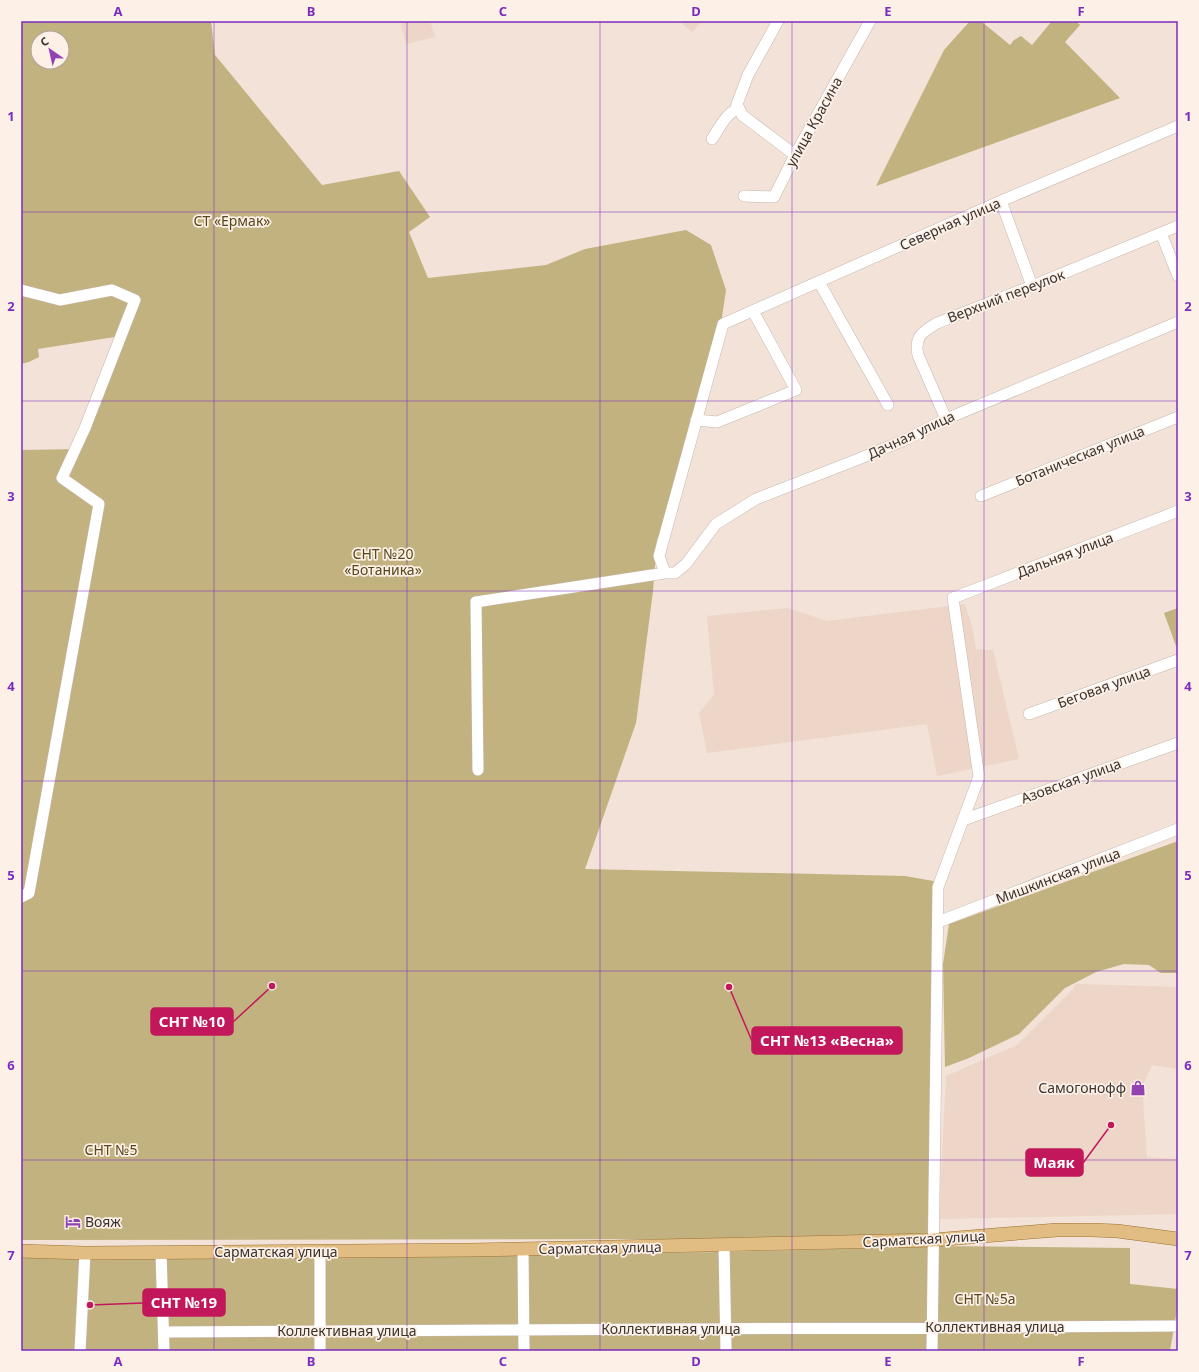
<svg xmlns="http://www.w3.org/2000/svg" width="1199" height="1372" viewBox="0 0 1199 1372" font-family="'Noto Sans',sans-serif">
  <style>
    .built { fill: #edd5c7 }
    .green { fill: #c2b280; fill-rule: evenodd }
    .lines { fill: none; stroke-linecap: round; stroke-linejoin: round }
    .minor-casing { stroke: #c6b6ac; stroke-width: 12 }
    .major-casing { stroke: #9b7031; stroke-width: 14 }
    .minor { stroke: #fff; stroke-width: 11 }
    .major { stroke: #e2bd83; stroke-width: 13 }
    .grid { fill: none; stroke: #7b2cbf; stroke-width: 1; stroke-opacity: 0.55 }
    .labels { text-anchor: middle; stroke-width: 3.5; stroke-linejoin: round; paint-order: stroke }
    .street-label { font-size: 14px; fill: #3a3430; stroke: #fdf0e7 }
    .park-label { font-size: 14px; fill: #55481b; stroke: #fdf0e7 }
    .poi-label { font-size: 14px; fill: #3a3430; stroke: #fdf0e7; text-anchor: end }
    .leader { fill: none; stroke: #c2185b; stroke-width: 1.5 }
    .callout-dot { fill: #c2185b; stroke: #fdf0e7; stroke-width: 1.5 }
    .callout { fill: #c2185b; stroke: #c2185b; stroke-width: 1.5 }
    .callout-label { font-size: 15px; text-anchor: middle; font-weight: bold; fill: #fff }
    .neatline { fill: none; stroke: #7b2cbf; stroke-width: 1.5 }
    .grid-label { font-size: 13px; text-anchor: middle; font-weight: bold; fill: #7b2cbf }
  </style>
  <rect width="100%" height="100%" fill="#f2e2d7"/>
  <path class="built" d="M 400,21 L 430,21 L 435,37 L 406,44 Z
    M 679,21 L 703,21 L 692,32 Z
    M 965,604 L 972,626 L 976,649 L 993,650 L 1019,759 L 937,776 L 927,724 L 707,753 L 699,713 L 714,695 L 707,616 L 788,608 L 827,621 Z
    M 1076,984 L 1178,987 L 1178,1069 L 1152,1065 L 1142,1087 L 1147,1157 L 1176,1159 L 1178,1154 L 1178,1214 L 939,1219 L 946,1076 L 1017,1045 L 1072,990 Z"/>
  <path class="green" d="M 21,21 L 211,21 L 215,55 L 322,185 L 399,171 L 430,217 L 409,232 L 428,278 L 546,265 L 585,249 L 686,230 L 711,245 L 726,290 L 720,330 L 673,515 L 657,539 L 653,591 L 636,723 L 585,869 L 905,876 L 939,882 L 933,1233 L 799,1239 L 21,1240 L 21,450 L 81,449 L 121,336 L 38,349 L 39,357 L 29,362 L 21,364 ZM 38,38 L 62,38 L 62,62 L 38,62 Z
    M 970,21 L 982,22 L 1010,45 L 1014,40 L 1021,36 L 1032,45 L 1052,21 L 1076,21 L 1080,25 L 1065,42 L 1120,98 L 876,186 L 944,50 Z
    M 1178,608 L 1178,645 L 1176,646 L 1164,613 Z
    M 1178,841 L 1178,973 L 1161,973 L 1149,965 L 1124,964 L 1096,972 L 1065,988 L 1019,1034 L 969,1058 L 945,1067 L 943,964 L 949,924 Z
    M 940,1246 L 1130,1248 L 1130,1284 L 1178,1289 L 1178,1304 L 1170,1351 L 21,1351 L 21,1255 L 83,1260 L 722,1252 Z"/>
  <g class="lines">
    <g class="minor-casing">
      <path id="minor" d="M 737,104 L 742,115 L 795,155
        M 712,139 C 720,127 724,117 736,109 L 737,104 L 748,75 L 778,21
        M 744,196 L 774,197 L 795,155 L 870,21
        M 1001,201 L 1032,286
        M 1161,233 L 1178,276
        M 819,282 L 888,405
        M 21,290 L 60,300 L 112,290 L 135,300 L 85,428 L 62,478 L 99,504 L 29,893 L 21,897
        M 946,419 L 918,355 C 914,337 922,332 937,323 L 1032,286 L 1178,226
        M 696,420 L 717,422 L 796,390 L 753,311
        M 981,496 L 1178,417
        M 665,573 L 659,556 L 723,324 L 1001,201 L 1178,126
        M 1029,714 L 1178,660
        M 478,770 L 476,602 L 665,573 L 675,573 L 686,564 L 716,524 L 756,499 L 856,460 L 907,439 L 946,419 L 1178,322
        M 963,820 L 1178,743
        M 938,922 L 1178,829
        M 724,1245 L 726,1351
        M 523,1249 L 524,1351
        M 320,1251 L 320,1351
        M 161,1252 L 164,1351
        M 164,1332 L 1178,1326
        M 80,1351 L 85,1253
        M 932,1351 L 938,887 L 979,777 L 953,598 L 1178,511"/>
    </g>
    <g class="major-casing">
      <path id="major" d="M 21,1251 L 85,1253 L 470,1250 L 933,1240 L 1057,1230 L 1092,1230 L 1117,1231 L 1178,1239"/>
    </g>
    <use href="#minor" class="minor"/>
    <use href="#major" class="major"/>
  </g>
  <path class="grid" d="M 214,21 L 214,1351M 407,21 L 407,1351M 600,21 L 600,1351M 792,21 L 792,1351M 984,21 L 984,1351M 21,212 L 1178,212M 21,401 L 1178,401M 21,591 L 1178,591M 21,781 L 1178,781M 21,971 L 1178,971M 21,1160 L 1178,1160"/>
  <defs>
    <g id="shop-bare" transform="scale(1.2)"><path d="M-5-2.5h2.3a2.7 3.5 0 0 1 5.4 0H5L5.5 6h-11ZM-1.5-2.5h3a1.5 2.3 0 0 0-3 0Z" fill="#9342b1" stroke="#fdf0e7" stroke-width="2.5" paint-order="stroke"/></g>
    <g id="hotel-bare" transform="scale(1.2)"><path d="M-6-4.5h1.5V1H6V5H4.5V3h-9V5H-6ZM-4 0a1.8 1.8 0 1 1 3.6 0ZM.5 0V-2.5h3Q6-2.5 6 0Z" fill="#9342b1" stroke="#fdf0e7" stroke-width="2.5" paint-order="stroke"/></g>
  </defs>
  <g fill-rule="evenodd">
    <use href="#shop-bare" x="1138" y="1088"/>
    <use href="#hotel-bare" x="73" y="1222"/>
  </g>
  <g class="labels">
    <g class="street-label">
      <text transform="translate(814 122) rotate(-61)" y="5">улица Красина</text>
      <text transform="translate(950 224) rotate(-24)" y="5">Северная улица</text>
      <text transform="translate(1006 296) rotate(-21)" y="5">Верхний переулок</text>
      <text transform="translate(911 435) rotate(-25)" y="5">Дачная улица</text>
      <text transform="translate(1080 456) rotate(-22)" y="5">Ботаническая улица</text>
      <text transform="translate(1065 555) rotate(-21)" y="5">Дальняя улица</text>
      <text transform="translate(1104 687) rotate(-20)" y="5">Беговая улица</text>
      <text transform="translate(1071 781) rotate(-20)" y="5">Азовская улица</text>
      <text transform="translate(1058 876) rotate(-21)" y="5">Мишкинская улица</text>
      <text transform="translate(924 1239) rotate(-3)" y="5">Сарматская улица</text>
      <text transform="translate(600 1248) rotate(-1)" y="5">Сарматская улица</text>
      <text x="276" y="1257">Сарматская улица</text>
      <text x="995" y="1332">Коллективная улица</text>
      <text x="671" y="1334">Коллективная улица</text>
      <text x="347" y="1336">Коллективная улица</text>
    </g>
    <g class="park-label">
      <text x="232" y="226">СТ «Ермак»</text>
      <text x="383" y="559">СНТ №20<tspan x="383" dy="16">«Ботаника»</tspan></text>
      <text x="111" y="1155">СНТ №5</text>
      <text x="985" y="1304">СНТ №5а</text>
    </g>
    <g class="poi-label">
      <text x="1126" y="1093">Самогонофф</text>
      <text x="85" y="1227" text-anchor="start">Вояж</text>
    </g>
  </g>
  <path class="leader" d="M272 986L233 1022M729 987L752 1041M1111 1125L1083 1163M90 1305L143 1303"/>
  <g class="callout-dot">
    <circle cx="272" cy="986" r="4"/>
    <circle cx="729" cy="987" r="4"/>
    <circle cx="1111" cy="1125" r="4"/>
    <circle cx="90" cy="1305" r="4"/>
  </g>
  <g class="callout">
    <rect x="151" y="1008" width="82" height="27" rx="4"/>
    <rect x="752" y="1027" width="150" height="27" rx="4"/>
    <rect x="1026" y="1149" width="57" height="27" rx="4"/>
    <rect x="143" y="1289" width="82" height="27" rx="4"/>
  </g>
  <g class="callout-label">
    <text x="192" y="1027">СНТ №10</text>
    <text x="827" y="1046">СНТ №13 «Весна»</text>
    <text x="1054" y="1168">Маяк</text>
    <text x="184" y="1308">СНТ №19</text>
  </g>
  <rect width="1199" height="1372" fill="none" stroke="#fdf0e7" stroke-width="44"/>
  <g transform="translate(50 50) rotate(326)"><circle r="19" fill="#fdf0e7" stroke="#afa59e"/>
  <path d="M0-3L7 15L0 10L-7 15Z" fill="#9342b1"/>
  <text y="-6" font-size="11" font-weight="bold" text-anchor="middle" fill="#3a3430">С</text>
  </g>
  <rect x="22" y="22" width="1155" height="1328" class="neatline"/>
  <g class="grid-label">
    <text x="118" y="16">A</text>
    <text x="311" y="16">B</text>
    <text x="503" y="16">C</text>
    <text x="696" y="16">D</text>
    <text x="888" y="16">E</text>
    <text x="1081" y="16">F</text>
    <text x="11" y="121">1</text>
    <text x="1188" y="121">1</text>
    <text x="11" y="311">2</text>
    <text x="1188" y="311">2</text>
    <text x="11" y="501">3</text>
    <text x="1188" y="501">3</text>
    <text x="11" y="691">4</text>
    <text x="1188" y="691">4</text>
    <text x="11" y="880">5</text>
    <text x="1188" y="880">5</text>
    <text x="11" y="1070">6</text>
    <text x="1188" y="1070">6</text>
    <text x="11" y="1260">7</text>
    <text x="1188" y="1260">7</text>
    <text x="118" y="1366">A</text>
    <text x="311" y="1366">B</text>
    <text x="503" y="1366">C</text>
    <text x="696" y="1366">D</text>
    <text x="888" y="1366">E</text>
    <text x="1081" y="1366">F</text>
  </g>
</svg>
